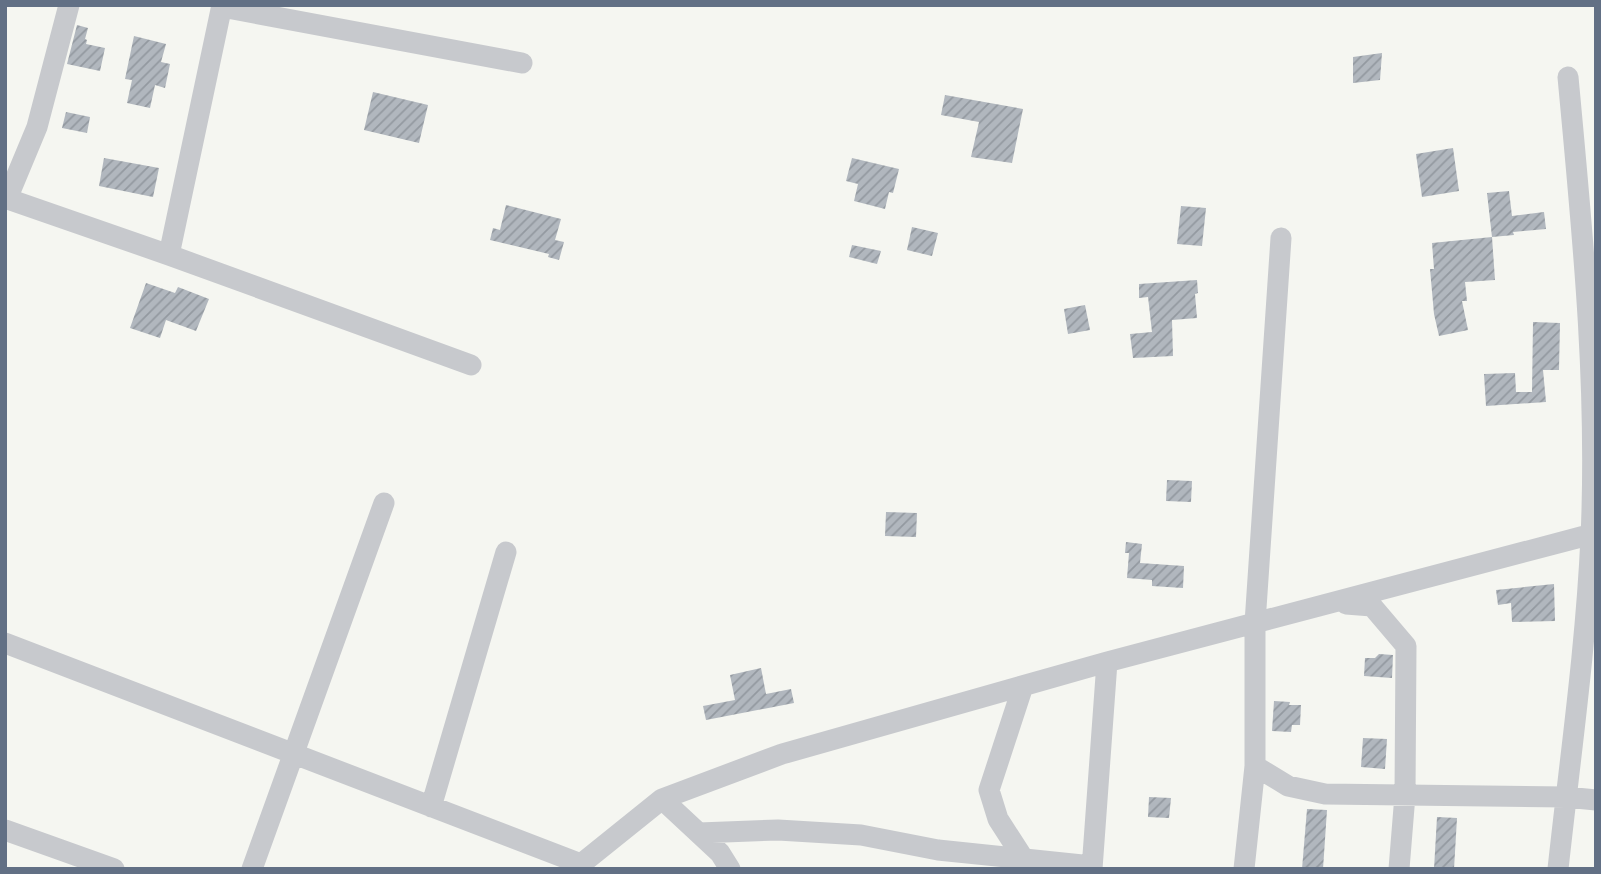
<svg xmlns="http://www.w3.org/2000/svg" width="1601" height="874" viewBox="0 0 1601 874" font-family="'DM Sans',sans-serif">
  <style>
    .building { fill: url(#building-hatch) }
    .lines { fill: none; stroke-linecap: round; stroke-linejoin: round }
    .minor { stroke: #c7c9cd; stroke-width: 21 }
  </style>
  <defs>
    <pattern id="building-hatch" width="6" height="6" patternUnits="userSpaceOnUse" patternTransform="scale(1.75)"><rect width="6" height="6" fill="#b1b7be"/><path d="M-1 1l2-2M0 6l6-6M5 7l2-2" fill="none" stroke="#9399a0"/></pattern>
  </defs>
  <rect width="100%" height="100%" fill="#f5f6f1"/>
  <path class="building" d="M 77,25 L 88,28 L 85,39 L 87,40 L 86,44 L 105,48 L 100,71 L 67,64 Z
    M 134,36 L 166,44 L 161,62 L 170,64 L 165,88 L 155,85 L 150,108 L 127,103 L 132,80 L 125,79 Z
    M 1382,53 L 1380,80 L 1353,83 L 1353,57 Z
    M 373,92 L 428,105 L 419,143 L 364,130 Z
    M 945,95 L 1023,109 L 1012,163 L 971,157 L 979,122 L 941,115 Z
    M 66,112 L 90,117 L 87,133 L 62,128 Z
    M 1453,148 L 1459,191 L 1422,197 L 1416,154 Z
    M 104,158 L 159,168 L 153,197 L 99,186 Z
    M 852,158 L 899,169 L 893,193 L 889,192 L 885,209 L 854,201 L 858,184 L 846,181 Z
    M 1509,191 L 1512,216 L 1544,212 L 1546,229 L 1513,232 L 1514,235 L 1492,237 L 1487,193 Z
    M 506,205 L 561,219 L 555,240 L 564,242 L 559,260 L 548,257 L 549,254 L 490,240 L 493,228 L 500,230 Z
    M 1181,206 L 1206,208 L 1202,246 L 1177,244 Z
    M 912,227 L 938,233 L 932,256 L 907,250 Z
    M 1492,237 L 1495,280 L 1465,282 L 1467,301 L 1462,301 L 1468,330 L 1439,336 L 1434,314 L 1430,269 L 1434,269 L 1432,243 Z
    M 852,245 L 881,251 L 877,264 L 849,257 Z
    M 1197,280 L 1198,293 L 1195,294 L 1197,318 L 1172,320 L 1173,356 L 1133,358 L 1130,334 L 1152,332 L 1148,297 L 1139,298 L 1139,284 Z
    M 146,283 L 175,293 L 178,287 L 209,299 L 196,331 L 166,320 L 160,338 L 130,328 Z
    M 1085,305 L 1090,330 L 1068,334 L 1064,309 Z
    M 1533,322 L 1560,323 L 1559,370 L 1543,370 L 1546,402 L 1486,406 L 1484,374 L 1515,373 L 1516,392 L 1532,392 Z
    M 1167,480 L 1192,481 L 1191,502 L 1166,501 Z
    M 886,512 L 917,513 L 916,537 L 885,536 Z
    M 1126,542 L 1142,544 L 1140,563 L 1184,566 L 1183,588 L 1152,586 L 1152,580 L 1127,578 L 1129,553 L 1125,553 Z
    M 1554,584 L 1555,621 L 1512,622 L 1511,603 L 1498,605 L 1496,590 Z
    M 1379,654 L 1393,655 L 1392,678 L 1364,676 L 1365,658 L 1375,658 Z
    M 761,668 L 766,694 L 791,689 L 794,703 L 706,720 L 703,706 L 735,700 L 730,675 Z
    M 1274,701 L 1290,702 L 1289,705 L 1301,705 L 1300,725 L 1292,725 L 1291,732 L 1272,731 Z
    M 1363,738 L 1387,739 L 1385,769 L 1361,767 Z
    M 1149,797 L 1171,798 L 1169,818 L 1148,817 Z
    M 1307,809 L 1327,810 L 1323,869 L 1302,869 Z
    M 1437,817 L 1457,818 L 1454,869 L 1434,869 Z"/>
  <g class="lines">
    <path class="minor" d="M 222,7 L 522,63
      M 5,198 L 169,255 L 471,365
      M 7,199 L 37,127 L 69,5
      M 169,255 L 222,5
      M 1346,604 L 1372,606 L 1406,646 L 1405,795 L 1399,869
      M 5,643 L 581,864
      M 1023,686 L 989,790 L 998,819 L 1027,864
      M 1255,766 L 1288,786 L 1325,794 L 1566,797 L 1596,800
      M 662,799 L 720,853 L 730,869
      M 431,807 L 506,552
      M 5,830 L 114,869
      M 699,833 L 778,830 L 861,835 L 938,850 L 1092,866
      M 252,869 L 384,503
      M 575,869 L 662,799 L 782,754 L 1107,662 L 1596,533
      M 1092,869 L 1107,662
      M 1244,869 L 1255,766 L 1255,623 L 1281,238
      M 1558,869 C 1570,758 1586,648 1591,537 C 1598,383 1582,229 1568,77"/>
  </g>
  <rect width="1601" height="874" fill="none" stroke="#627085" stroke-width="14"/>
</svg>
